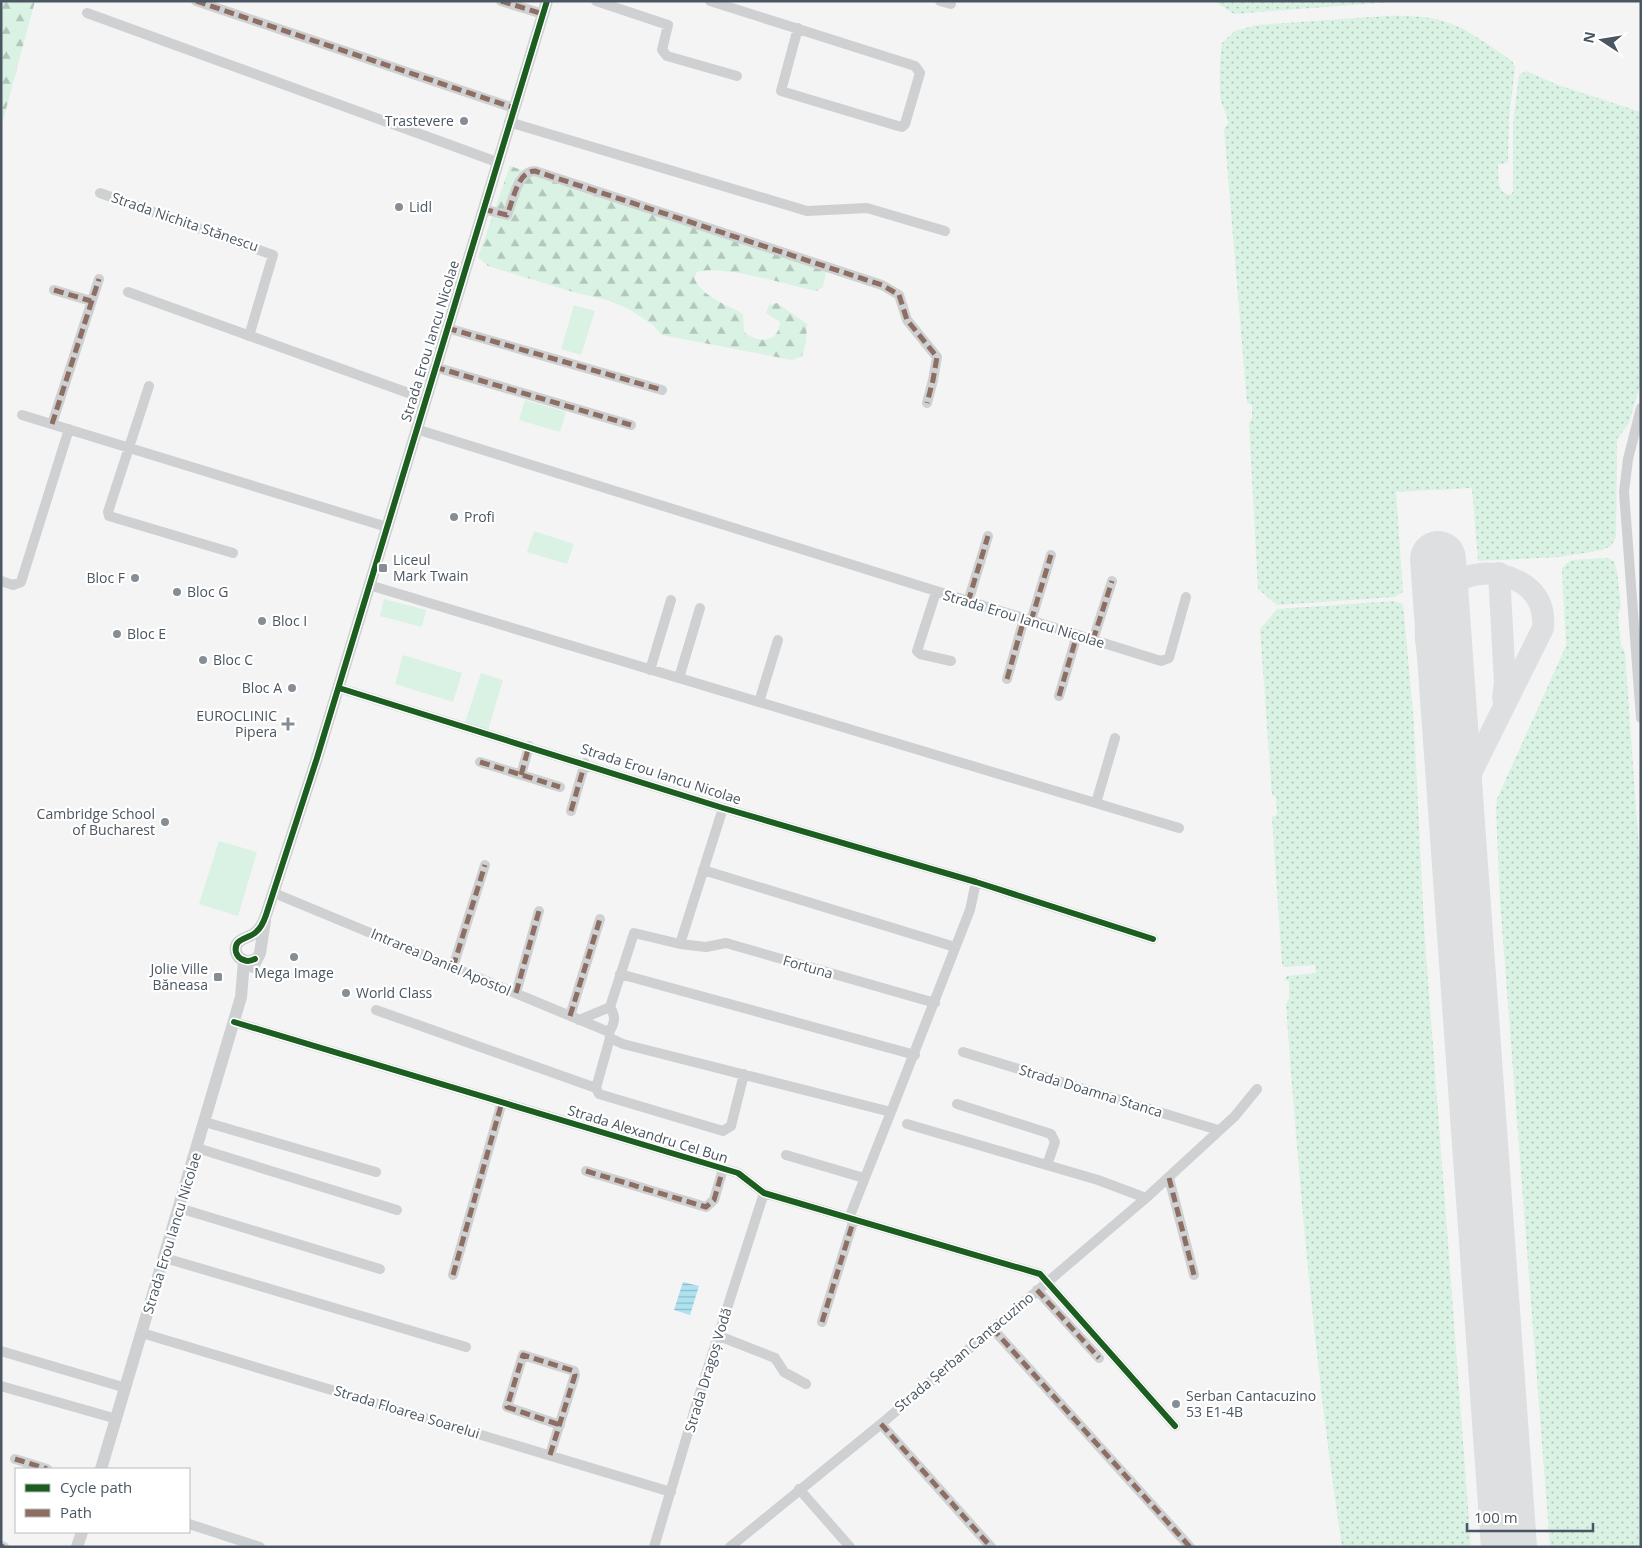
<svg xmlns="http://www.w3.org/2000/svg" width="1642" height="1548" viewBox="0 0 1642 1548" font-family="'Open Sans',sans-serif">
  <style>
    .grass { fill: url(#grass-dots) }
    .forest { fill: url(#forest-firs) }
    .pitch { fill: #d9f2e3 }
    .water { fill: url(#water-rules) }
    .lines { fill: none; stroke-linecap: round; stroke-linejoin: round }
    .taxiway { stroke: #dedfe0; stroke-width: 22 }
    .runway { stroke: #dedfe0; stroke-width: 56 }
    .minor { stroke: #ced0d2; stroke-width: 10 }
    .tertiary { stroke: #ced0d2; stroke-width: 12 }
    .quiet { stroke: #8d6e63; stroke-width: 5; stroke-dasharray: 10 5; stroke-linecap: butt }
    .cycleway-casing { stroke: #fff; stroke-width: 9 }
    .cycleway { stroke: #1b5e20; stroke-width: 6 }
    .poi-dot { fill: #868d94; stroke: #fff; stroke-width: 2 }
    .labels { text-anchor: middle; stroke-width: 4.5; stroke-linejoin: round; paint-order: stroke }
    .poi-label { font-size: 14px; fill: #4a5661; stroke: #fff; text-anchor: start }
    .street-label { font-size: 14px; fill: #4a5661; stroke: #fff }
  </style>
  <defs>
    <pattern id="grass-dots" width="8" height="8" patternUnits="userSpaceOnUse" patternTransform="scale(1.25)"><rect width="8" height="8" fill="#d9f2e3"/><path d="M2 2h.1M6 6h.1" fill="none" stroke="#b2c7bb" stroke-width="1.8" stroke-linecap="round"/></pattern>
    <pattern id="forest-firs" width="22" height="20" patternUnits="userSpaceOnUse" patternTransform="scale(1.25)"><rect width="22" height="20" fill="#d9f2e3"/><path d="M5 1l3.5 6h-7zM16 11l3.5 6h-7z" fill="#b2c7bb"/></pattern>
    <pattern id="water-rules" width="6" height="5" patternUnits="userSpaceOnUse" patternTransform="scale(1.25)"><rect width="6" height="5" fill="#aee2f0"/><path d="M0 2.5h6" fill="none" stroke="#90bac6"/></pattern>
  </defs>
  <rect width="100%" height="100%" fill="#f4f4f4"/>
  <path class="grass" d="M 1214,1 L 1405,1 L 1234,14 Z
    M 1387,16 C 1448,14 1463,27 1512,61 L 1515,67 L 1509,119 L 1508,162 L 1498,165 C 1499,176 1496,193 1510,195 L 1513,192 L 1513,122 L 1519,75 L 1526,71 L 1558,85 L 1641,112 L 1641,382 L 1629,423 L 1617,439 L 1616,537 L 1611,546 L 1602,550 L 1560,557 L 1478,561 L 1472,488 L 1396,492 L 1403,592 L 1395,597 L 1277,605 L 1258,589 L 1249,423 L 1252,418 L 1252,405 L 1247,403 L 1224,129 L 1228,123 C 1227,115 1225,111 1222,104 C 1218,94 1220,55 1222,43 L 1235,31 L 1257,25 Z
    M 1607,558 L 1614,561 L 1617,571 L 1621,607 L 1618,614 L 1621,645 L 1625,652 L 1641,879 L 1641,1547 L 1550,1547 L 1500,901 L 1496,811 L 1497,799 L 1566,646 L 1562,568 L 1571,560 Z
    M 1394,601 L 1403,604 L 1414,724 L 1424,927 L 1471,1547 L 1342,1547 C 1315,1367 1299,1185 1286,1004 L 1289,999 L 1289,981 L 1284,980 L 1287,976 L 1316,973 L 1315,965 L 1284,967 L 1282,964 L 1272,817 L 1277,815 L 1276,797 L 1272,795 L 1260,629 L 1277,609 Z"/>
  <path class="forest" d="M 1,1 L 35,1 L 1,128 Z
    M 510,166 L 821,268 L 826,272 L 823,287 L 816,291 C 789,285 721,264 697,272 L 694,278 C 702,297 726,304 743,314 L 744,332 C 758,344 779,343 780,322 L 766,313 L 769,305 L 777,303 L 807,324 L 806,342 L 802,356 L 792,360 L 662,335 L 653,325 L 629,309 L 607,300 L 573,292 L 488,266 L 478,257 Z"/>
  <path class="pitch" d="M 574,305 L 595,311 L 581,355 L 561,349 Z
    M 525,400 L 566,412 L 560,432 L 519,420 Z
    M 534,531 L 574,544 L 567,564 L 527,552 Z
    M 384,599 L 426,610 L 422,627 L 380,616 Z
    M 403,655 L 462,673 L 453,702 L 395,684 Z
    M 481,673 L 503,680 L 488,730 L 465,723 Z
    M 219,841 L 257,852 L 238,916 L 199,904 Z"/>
  <path class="water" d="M 683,1282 L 699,1286 L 690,1315 L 674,1310 Z"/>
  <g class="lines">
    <path class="taxiway" d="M 1499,573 L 1505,683 L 1503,698
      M 1447,684 C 1438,673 1429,661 1427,647 C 1417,594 1470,557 1518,581 C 1537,591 1545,607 1543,628 L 1469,777 L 1457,824"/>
    <path class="runway" d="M 1438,559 L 1509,1547"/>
    <path class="minor" d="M 196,1 L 514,108
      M 501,1 L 543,14
      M 596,1 L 668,25 L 662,50 L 667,56 L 737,76
      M 710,1 L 915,66 L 920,73 L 905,124 L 902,127 L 898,126 L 781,91 L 798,28
      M 940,1 L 951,4
      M 87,13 L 497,162
      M 509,122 L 807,211 L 867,208 L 945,231
      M 100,193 L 273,255 L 249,336
      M 483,209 L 507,215 C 513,202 517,171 535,171 L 882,285 L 899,295 L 907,320 L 937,357 L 933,380 L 927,403
      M 54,290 L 91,301
      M 128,292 L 425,399
      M 447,328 L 662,390
      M 435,367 L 631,425
      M 149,386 L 108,512 L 109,516 L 233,553
      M 1641,408 L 1628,459 L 1624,492 L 1641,718
      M 22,415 L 387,527
      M 52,424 L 99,279
      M 416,429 L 1161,661 L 1169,658 L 1186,597
      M 1,581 L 13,585 L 21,582 L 69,429
      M 369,585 L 1179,828
      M 936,592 L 917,651 L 920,654 L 951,661
      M 968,602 L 988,536
      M 1031,621 L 1051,555
      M 1093,640 L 1112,581
      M 650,670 L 671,600
      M 679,678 L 700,608
      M 1007,679 L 1024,619
      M 339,688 L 723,808 L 976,882 L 1153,939
      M 1059,696 L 1077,635
      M 759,702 L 778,640
      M 480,762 L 560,787
      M 521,775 L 529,746
      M 1096,803 L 1115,738
      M 571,811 L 585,763
      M 703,870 L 955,947
      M 274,893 L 609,1032
      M 680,944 L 723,808
      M 453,967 L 485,865
      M 620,974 L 915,1055
      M 516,993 L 539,911
      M 376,1010 L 596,1088
      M 570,1016 L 600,919
      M 579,1020 L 610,1007
      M 234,1022 L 738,1173 L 764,1193 L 1040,1274 L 1175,1426
      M 610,1038 L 623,1044 L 891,1112 L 970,910 L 976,882
      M 963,1052 L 1218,1130
      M 744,1074 L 731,1126 L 723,1131 L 599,1094 L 596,1088 L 610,1038 L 609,1032 C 615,1023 616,1016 610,1007 L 634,933 L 680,944 L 706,947 L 726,943 L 935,1003
      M 957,1104 L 1051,1134 L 1055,1142 L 1047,1165
      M 205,1122 L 376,1172
      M 907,1124 L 1098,1180 L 1146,1198
      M 197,1148 L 397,1210
      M 786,1155 L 864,1178
      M 586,1171 L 706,1207 L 714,1200 L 723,1169
      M 1169,1178 L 1194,1275
      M 179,1208 L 380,1269
      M 849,1218 L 891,1112
      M 165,1258 L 466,1347
      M 453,1275 L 502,1102
      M 1037,1290 L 1099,1358
      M 822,1322 L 854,1219
      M 992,1328 L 1190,1547
      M 142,1333 L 671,1492
      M 719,1336 L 775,1358 L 784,1372 L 806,1384
      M 1,1351 L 126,1388
      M 1,1386 L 117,1419
      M 881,1424 L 991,1547
      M 550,1455 L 575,1375 L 574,1371 L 523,1355 L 507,1407 L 560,1425
      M 15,1459 L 47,1469
      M 799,1489 L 850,1547
      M 189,1524 L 260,1547
      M 1,1546 L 4,1547
      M 654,1547 L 697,1402 L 764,1193
      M 730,1547 L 881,1424 L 1146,1198 L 1235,1116 L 1257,1089"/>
    <path class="tertiary" d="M 255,959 C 251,961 248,962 244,960 C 240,959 237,956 236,952 C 233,938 249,939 256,932 C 261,928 264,921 266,915 L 317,758 L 547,1
      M 253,967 L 260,953 L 265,921
      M 101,1469 L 241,997 L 244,961
      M 77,1547 L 82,1532"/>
    <path class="quiet" d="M 196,1 L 514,108
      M 501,1 L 543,14
      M 483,209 L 507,215 C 513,202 517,171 535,171 L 882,285 L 899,295 L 907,320 L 937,357 L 933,380 L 927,403
      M 54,290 L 91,301
      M 447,328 L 662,390
      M 435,367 L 631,425
      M 52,424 L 99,279
      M 968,602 L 988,536
      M 1031,621 L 1051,555
      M 1093,640 L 1112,581
      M 1007,679 L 1024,619
      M 1059,696 L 1077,635
      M 480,762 L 560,787
      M 521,775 L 529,746
      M 571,811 L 585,763
      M 453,967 L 485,865
      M 516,993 L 539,911
      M 570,1016 L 600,919
      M 586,1171 L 706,1207 L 714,1200 L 723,1169
      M 1169,1178 L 1194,1275
      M 453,1275 L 502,1102
      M 1037,1290 L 1099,1358
      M 822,1322 L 854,1219
      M 992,1328 L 1190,1547
      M 881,1424 L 991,1547
      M 550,1455 L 575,1375 L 574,1371 L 523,1355 L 507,1407 L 560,1425
      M 15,1459 L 47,1469
      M 1,1546 L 4,1547"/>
    <g class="cycleway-casing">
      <path id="cycleway" d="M 339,688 L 723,808 L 976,882 L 1153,939
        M 255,959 C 251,961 248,962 244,960 C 240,959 237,956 236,952 C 233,938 249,939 256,932 C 261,928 264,921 266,915 L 317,758 L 547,1
        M 234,1022 L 738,1173 L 764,1193 L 1040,1274 L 1175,1426"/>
    </g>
    <use href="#cycleway" class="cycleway"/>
  </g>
  <g class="poi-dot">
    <circle cx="464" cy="121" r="5"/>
    <circle cx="399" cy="207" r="5"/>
    <circle cx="454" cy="517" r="5"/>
    <rect x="378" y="563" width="10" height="10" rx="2.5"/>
    <circle cx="135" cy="578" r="5"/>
    <circle cx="177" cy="592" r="5"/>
    <circle cx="262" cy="621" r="5"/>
    <circle cx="117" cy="634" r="5"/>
    <circle cx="203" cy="660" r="5"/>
    <circle cx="292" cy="688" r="5"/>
    <path d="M285.5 716.5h5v5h5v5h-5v5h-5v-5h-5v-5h5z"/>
    <circle cx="165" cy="822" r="5"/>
    <circle cx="294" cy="957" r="5"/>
    <rect x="213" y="972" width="10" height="10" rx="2.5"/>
    <circle cx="346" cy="993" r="5"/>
    <circle cx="1176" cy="1404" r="5"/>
  </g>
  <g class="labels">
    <g class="poi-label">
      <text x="454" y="126" text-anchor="end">Trastevere</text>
      <text x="409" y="212">Lidl</text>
      <text x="464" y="522">Profi</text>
      <text x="393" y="565">Liceul<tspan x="393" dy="16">Mark Twain</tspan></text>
      <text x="125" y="583" text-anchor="end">Bloc F</text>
      <text x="187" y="597">Bloc G</text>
      <text x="272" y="626">Bloc I</text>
      <text x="127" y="639">Bloc E</text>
      <text x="213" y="665">Bloc C</text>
      <text x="282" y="693" text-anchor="end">Bloc A</text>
      <text x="277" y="721" text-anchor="end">EUROCLINIC<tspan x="277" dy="16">Pipera</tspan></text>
      <text x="155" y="819" text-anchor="end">Cambridge School<tspan x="155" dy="16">of Bucharest</tspan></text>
      <text x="208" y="974" text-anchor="end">Jolie Ville<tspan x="208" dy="16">Băneasa</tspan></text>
      <text x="294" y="978" text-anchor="middle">Mega Image</text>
      <text x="356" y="998">World Class</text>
      <text x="1186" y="1401">Serban Cantacuzino<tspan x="1186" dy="16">53 E1-4B</tspan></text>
    </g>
    <g class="street-label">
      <text transform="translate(185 222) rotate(19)" y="5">Strada Nichita Stănescu</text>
      <text transform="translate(430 341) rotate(-73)" y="5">Strada Erou Iancu Nicolae</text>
      <text transform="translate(1024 619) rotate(17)" y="5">Strada Erou Iancu Nicolae</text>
      <text transform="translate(661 774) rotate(18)" y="5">Strada Erou Iancu Nicolae</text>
      <text transform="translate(441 962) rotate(23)" y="5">Intrarea Daniel Apostol</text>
      <text transform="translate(808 967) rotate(16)" y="5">Fortuna</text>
      <text transform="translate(1091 1091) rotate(17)" y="5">Strada Doamna Stanca</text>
      <text transform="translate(648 1134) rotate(17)" y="5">Strada Alexandru Cel Bun</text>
      <text transform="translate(172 1233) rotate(-73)" y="5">Strada Erou Iancu Nicolae</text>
      <text transform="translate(964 1352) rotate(-40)" y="5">Strada Șerban Cantacuzino</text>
      <text transform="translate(708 1370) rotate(-73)" y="5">Strada Dragoș Vodă</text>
      <text transform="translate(407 1412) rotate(17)" y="5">Strada Floarea Soarelui</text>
    </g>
  </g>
  <rect width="1642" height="1548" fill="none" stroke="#4a5661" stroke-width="5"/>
  <rect x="15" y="1468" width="175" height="65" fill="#ffffff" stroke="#b7bbc0"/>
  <rect x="25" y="1484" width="25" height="8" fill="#1b5e20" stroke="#b7bbc0"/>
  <text x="60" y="1493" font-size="15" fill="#4a5661">Cycle path</text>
  <rect x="25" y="1509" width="25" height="8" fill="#8d6e63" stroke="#b7bbc0"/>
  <text x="60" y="1518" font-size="15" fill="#4a5661">Path</text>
  <g transform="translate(1602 40) rotate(282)" stroke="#ffffff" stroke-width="4" paint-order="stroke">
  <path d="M0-4L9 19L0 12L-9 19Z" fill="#4a5661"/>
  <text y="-8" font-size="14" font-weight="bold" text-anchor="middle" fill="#4a5661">N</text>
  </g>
  <path d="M1467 1523v8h126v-8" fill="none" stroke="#4a5661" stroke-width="2.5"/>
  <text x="1474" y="1523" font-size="15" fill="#4a5661" stroke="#ffffff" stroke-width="4" paint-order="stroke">100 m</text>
</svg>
